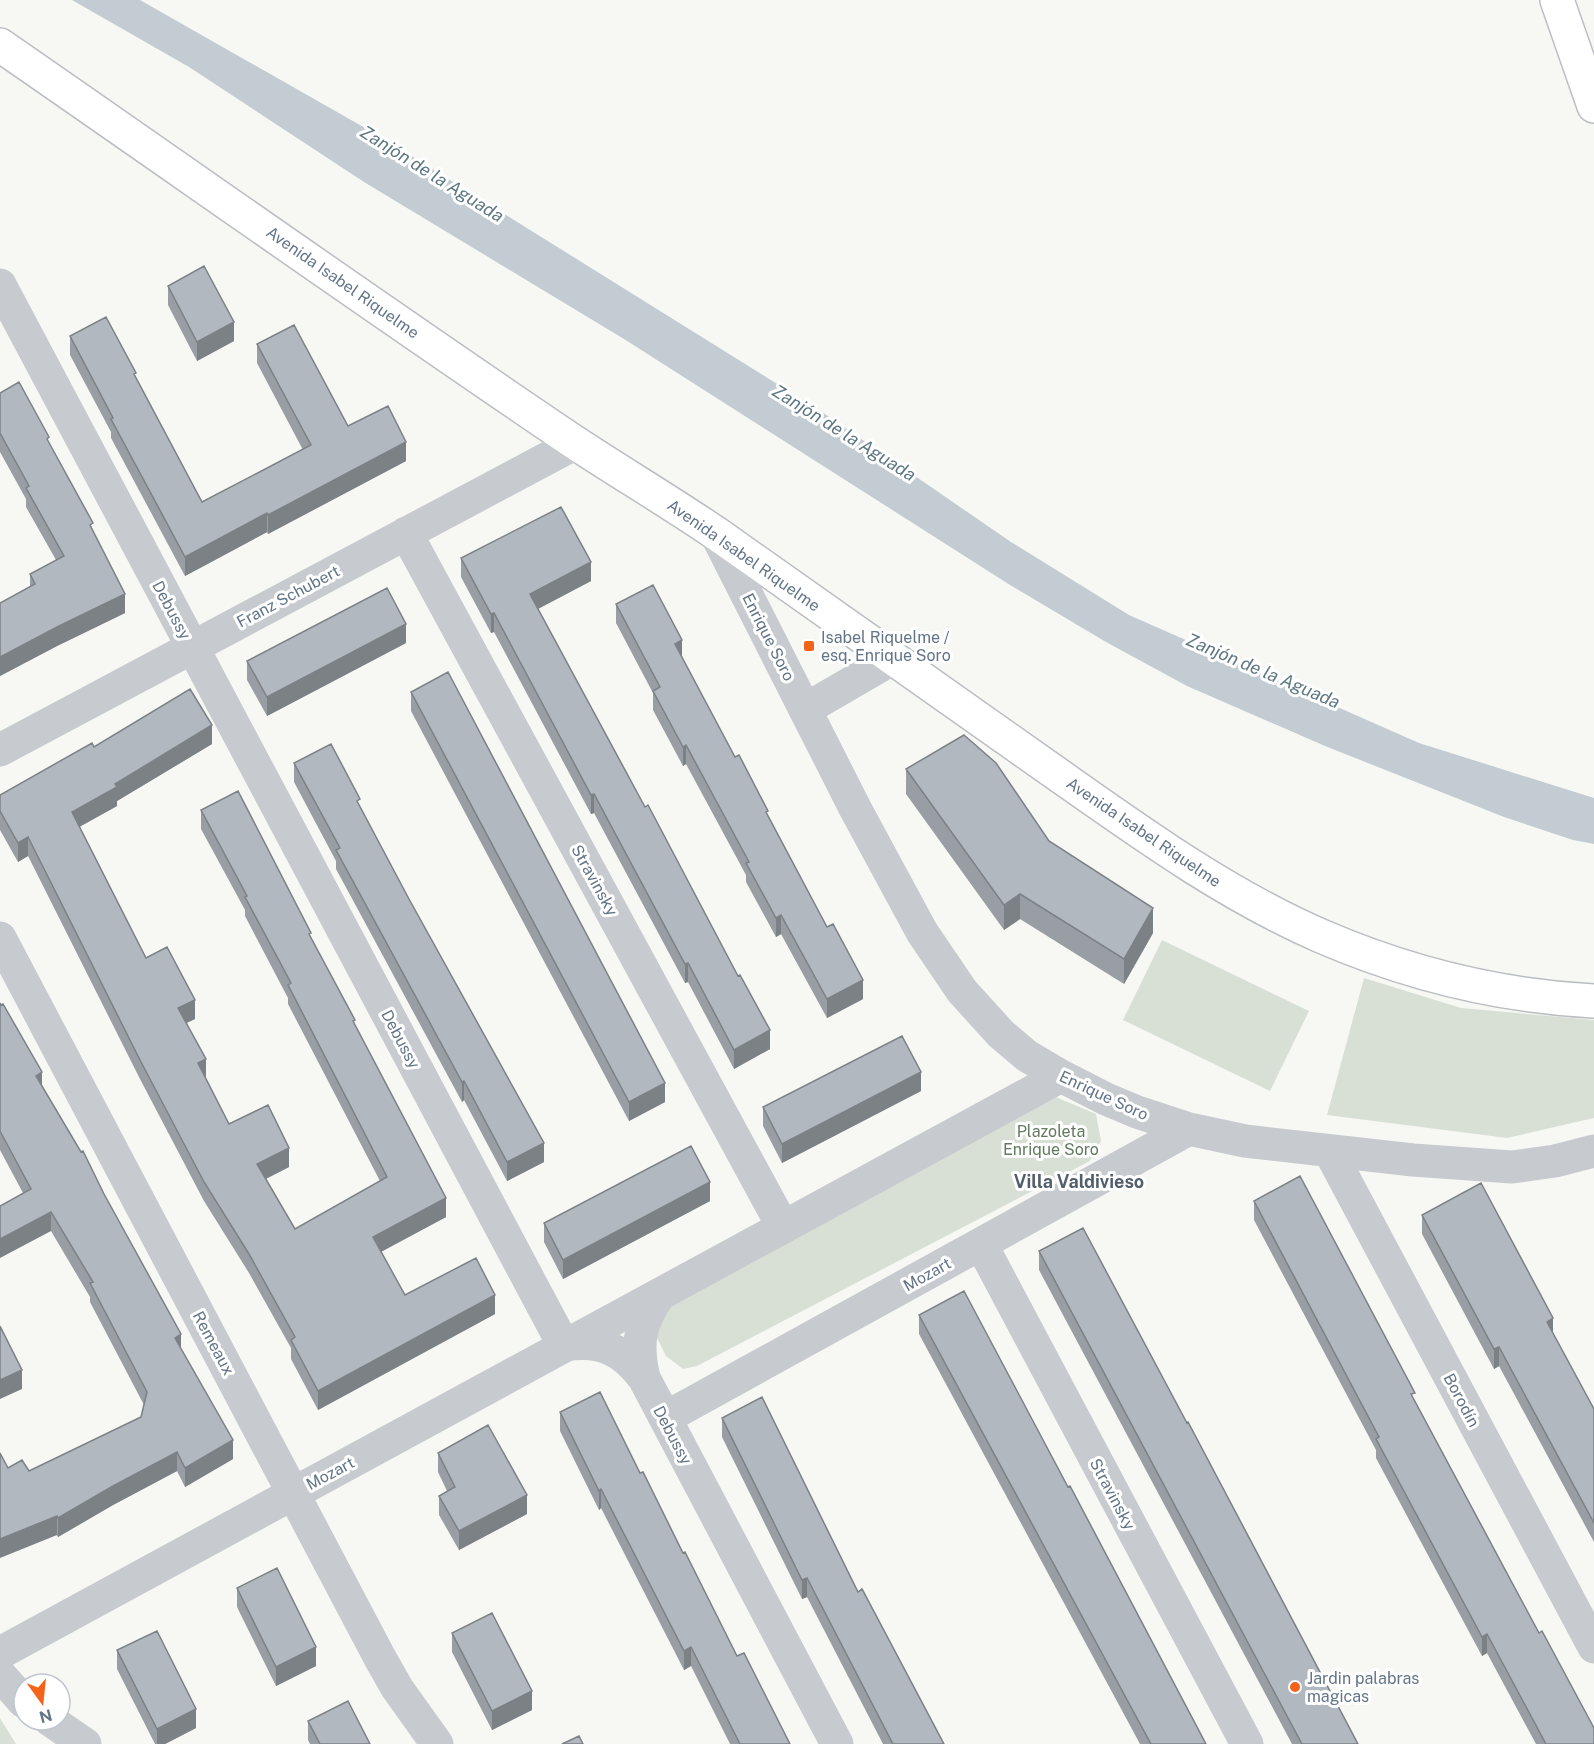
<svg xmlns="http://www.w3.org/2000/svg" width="1594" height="1744" viewBox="0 0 1594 1744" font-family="'Public Sans',sans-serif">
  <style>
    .green { fill: #d8e0d5 }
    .water { fill: #c3ccd2 }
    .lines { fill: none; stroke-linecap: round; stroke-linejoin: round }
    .secondary-casing { stroke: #bbbfc5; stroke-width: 36 }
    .primary-casing { stroke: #babdc2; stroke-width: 36 }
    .street { stroke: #c7cace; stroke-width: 33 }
    .secondary { stroke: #fff; stroke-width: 33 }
    .primary { stroke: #fff; stroke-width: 33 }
    .wall { fill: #989ea4 }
    .shaded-wall { fill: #7c8186 }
    .building { fill: #b1b8bf; stroke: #7c8186; stroke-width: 1.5 }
    .poi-dot { fill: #f36319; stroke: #fff; stroke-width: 2 }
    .labels { text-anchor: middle; stroke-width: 6; stroke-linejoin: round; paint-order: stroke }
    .street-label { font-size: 16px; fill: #647488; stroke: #fff }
    .poi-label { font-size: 16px; fill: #647488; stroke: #fff; text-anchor: start }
    .park-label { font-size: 16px; fill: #627a5f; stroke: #fff }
    .water-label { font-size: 18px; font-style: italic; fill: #5f7784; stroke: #fff }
    .neighbourhood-label { font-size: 18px; font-weight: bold; fill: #535e6d; stroke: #fff }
  </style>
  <rect width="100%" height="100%" fill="#f7f8f4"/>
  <path class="green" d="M 1162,940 L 1309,1011 L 1270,1091 L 1123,1020 Z
    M 1364,978 L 1461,1008 L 1594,1020 L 1594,1118 L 1507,1138 L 1327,1115 Z
    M 1056,1097 L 1096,1114 L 1101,1141 L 1090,1161 L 697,1366 L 683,1369 L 666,1356 L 654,1332 L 666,1306 Z
    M 0,1718 L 16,1744 L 0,1744 Z"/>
  <path class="water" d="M 72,0 L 140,0 L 381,137 L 822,412 L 1011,542 L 1129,615 L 1419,743 L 1594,798 L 1594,844 L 1573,840 L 1504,817 L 1325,746 L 1187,686 L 1106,642 L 1010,585 L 624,339 L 364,182 L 189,67 Z"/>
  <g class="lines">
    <g class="secondary-casing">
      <path id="secondary" d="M 1557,0 L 1594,106"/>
    </g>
    <g class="primary-casing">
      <path id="primary" d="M 0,45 C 191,177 381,312 574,442 C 621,473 670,502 717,534 C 825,609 932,687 1040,762 C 1130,825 1220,892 1321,936 C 1409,974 1498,996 1594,1001"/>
    </g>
    <path class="street" d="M 0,285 L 564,1346
      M 406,533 L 783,1227
      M 716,534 L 856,810 L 922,932 L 962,991 L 1001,1034 L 1027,1056 L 1061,1076 L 1106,1099 L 1137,1112 L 1189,1129 L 1245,1141 L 1413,1160 L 1512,1167 L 1555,1161 L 1594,1151
      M 806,709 L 892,659
      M 0,750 L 576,443
      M 0,938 L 380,1658 L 397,1688 L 437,1744
      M 1330,1152 L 1594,1647
      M 981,1244 L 1247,1744
      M 565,1345 C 601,1339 623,1350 644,1378 L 837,1744
      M 644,1378 C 636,1344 639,1323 660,1294
      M 665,1418 L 1189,1129
      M 0,1653 L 1061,1076
      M 0,1675 L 24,1702
      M 50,1720 L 85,1744"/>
    <use href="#secondary" class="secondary"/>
    <use href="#primary" class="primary"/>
  </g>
  <path class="wall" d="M 168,286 L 234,341 L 197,361 L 168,305 Z
    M 70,336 L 136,378 L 202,502 L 303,450 L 257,363 L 257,344 L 348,426 L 406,461 L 268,534 L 267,532 L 185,576 L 111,438 L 111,432 L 70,355 Z
    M 0,393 L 49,444 L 93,530 L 125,613 L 57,646 L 0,676 L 0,603 L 30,587 L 30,574 L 56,560 L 26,507 L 26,499 L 0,452 Z
    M 461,558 L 591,581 L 538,609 L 770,1049 L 734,1069 L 688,982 L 685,983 L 594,813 L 591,814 L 494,632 L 491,633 L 461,577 Z
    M 616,604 L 682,658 L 735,757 L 768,816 L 863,999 L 827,1018 L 781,934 L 776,937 L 746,882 L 746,875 L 686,764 L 683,766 L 653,710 L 653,693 L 616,623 Z
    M 406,643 L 267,716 L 247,680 L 247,661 Z
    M 411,692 L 665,1102 L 629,1121 L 411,711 Z
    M 212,744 L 117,801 L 117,806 L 79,827 L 146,958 L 195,1019 L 186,1023 L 205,1078 L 229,1124 L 289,1167 L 266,1179 L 295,1229 L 380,1181 L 288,1004 L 288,998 L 245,916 L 245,910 L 201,829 L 201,810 L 311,939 L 355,1025 L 446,1217 L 381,1252 L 405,1295 L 495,1314 L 318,1410 L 291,1359 L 291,1348 L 249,1273 L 204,1201 L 140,1079 L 28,856 L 18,862 L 0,830 L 0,795 L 94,747 Z
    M 294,763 L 360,806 L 544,1162 L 507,1181 L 464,1100 L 462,1102 L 336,869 L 336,861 L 294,782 Z
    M 906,769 L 1049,841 L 1153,933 L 1124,984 L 1020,919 L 1004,930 L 906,794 Z
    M 0,1003 L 42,1087 L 104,1194 L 181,1349 L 233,1459 L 185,1487 L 177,1471 L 113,1505 L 58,1537 L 8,1468 L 29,1471 L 141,1417 L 144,1405 L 90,1302 L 90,1297 L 51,1231 L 23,1193 L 0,1150 Z
    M 921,1091 L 782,1163 L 763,1126 L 763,1107 Z
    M 710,1201 L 563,1279 L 544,1242 L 544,1223 Z
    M 1254,1201 L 1415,1401 L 1539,1633 L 1594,1744 L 1536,1744 L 1487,1653 L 1482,1656 L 1376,1458 L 1376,1450 L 1254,1220 Z
    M 1422,1215 L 1553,1333 L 1594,1409 L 1594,1542 L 1499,1366 L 1494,1369 L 1422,1234 Z
    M 1039,1251 L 1358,1744 L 1292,1744 L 1039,1270 Z
    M 919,1315 L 1068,1487 L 1206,1744 L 1140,1744 L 919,1334 Z
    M 560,1412 L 640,1473 L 737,1656 L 790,1744 L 730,1744 L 691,1666 L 684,1670 L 601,1508 L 599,1510 L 560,1431 Z
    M 722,1418 L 858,1592 L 944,1744 L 883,1744 L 807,1597 L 802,1599 L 722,1437 Z
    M 438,1453 L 527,1514 L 459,1550 L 439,1515 L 439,1496 L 447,1491 L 438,1472 Z
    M 237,1588 L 316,1666 L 276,1686 L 237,1607 Z
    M 452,1633 L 532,1710 L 492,1730 L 452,1652 Z
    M 117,1650 L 196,1728 L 165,1744 L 155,1744 L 117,1669 Z
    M 308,1721 L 370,1744 L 310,1744 L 308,1740 Z"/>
  <path class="shaded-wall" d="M 234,322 L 234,341 L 197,361 L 197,342 Z
    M 406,442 L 406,461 L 268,534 L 268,515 Z
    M 267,513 L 267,532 L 185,576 L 185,557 Z
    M 591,562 L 591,581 L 530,613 L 530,594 Z
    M 125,594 L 125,613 L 57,646 L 0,676 L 0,657 L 57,627 Z
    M 494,613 L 494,632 L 491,633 L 491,614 Z
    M 406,624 L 406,643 L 267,716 L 267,697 Z
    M 682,640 L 682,659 L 675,644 Z
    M 212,725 L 212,744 L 117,801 L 117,806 L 72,831 L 72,812 L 115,784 Z
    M 686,745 L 686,764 L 683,766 L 683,747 Z
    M 594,794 L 594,813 L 591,814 L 591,795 Z
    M 28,837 L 28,856 L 18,862 L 18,843 Z
    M 1020,894 L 1020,919 L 1004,930 L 1004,905 Z
    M 1153,908 L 1153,933 L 1124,984 L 1124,959 Z
    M 781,915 L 781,934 L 776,937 L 776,918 Z
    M 688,963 L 688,982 L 685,983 L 685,964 Z
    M 863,980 L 863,999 L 827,1018 L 827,999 Z
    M 195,1000 L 195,1019 L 178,1027 L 178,1008 Z
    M 770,1030 L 770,1049 L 734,1069 L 734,1050 Z
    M 206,1059 L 206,1078 L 198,1063 Z
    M 42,1072 L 42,1091 L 36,1076 Z
    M 921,1072 L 921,1091 L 782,1163 L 782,1144 Z
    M 464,1081 L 464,1100 L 462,1102 L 462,1082 Z
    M 665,1083 L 665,1102 L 629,1121 L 629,1102 Z
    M 544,1143 L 544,1162 L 507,1181 L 507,1162 Z
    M 289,1148 L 289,1167 L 257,1183 L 257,1164 Z
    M 710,1182 L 710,1201 L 563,1279 L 563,1260 Z
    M 446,1198 L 446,1217 L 373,1256 L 373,1237 Z
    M 51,1212 L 51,1231 L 0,1258 L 0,1239 Z
    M 495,1295 L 495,1314 L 318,1410 L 318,1391 Z
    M 1553,1318 L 1553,1337 L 1547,1322 Z
    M 181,1334 L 181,1353 L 175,1338 Z
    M 1499,1347 L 1499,1366 L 1494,1369 L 1494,1349 Z
    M 22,1370 L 22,1389 L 0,1399 L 0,1380 Z
    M 233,1440 L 233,1459 L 185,1487 L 185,1468 Z
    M 177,1452 L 177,1471 L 113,1505 L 58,1537 L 58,1518 L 113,1486 Z
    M 601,1489 L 601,1508 L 599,1510 L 599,1491 Z
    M 527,1495 L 527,1514 L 459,1550 L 459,1531 Z
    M 57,1516 L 57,1535 L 0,1558 L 0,1539 Z
    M 807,1578 L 807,1597 L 802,1599 L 802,1580 Z
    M 1487,1634 L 1487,1653 L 1482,1656 L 1482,1637 Z
    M 316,1647 L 316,1666 L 276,1686 L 276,1667 Z
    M 691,1647 L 691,1666 L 684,1670 L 684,1651 Z
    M 532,1691 L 532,1710 L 492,1730 L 492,1711 Z
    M 196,1709 L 196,1728 L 165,1744 L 157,1744 L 157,1729 Z"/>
  <path class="building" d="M 204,266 L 234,322 L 197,342 L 168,286 Z
    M 106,317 L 136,373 L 134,374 L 202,502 L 311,445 L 257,344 L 294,325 L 348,426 L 388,406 L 406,442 L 268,515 L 267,513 L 185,557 L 111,419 L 113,418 L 70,336 Z
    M 19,382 L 49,437 L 47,439 L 93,523 L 90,525 L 125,594 L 57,627 L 0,657 L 0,603 L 35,584 L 30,574 L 64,556 L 26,488 L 29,486 L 0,433 L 0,393 Z
    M 561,507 L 591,562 L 530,594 L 645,807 L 648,805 L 738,976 L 740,975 L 770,1030 L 734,1050 L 688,963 L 685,964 L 594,794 L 591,795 L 494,613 L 491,614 L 461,558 Z
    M 653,585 L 682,640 L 675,644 L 735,757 L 739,755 L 768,811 L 766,812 L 827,927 L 833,924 L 863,980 L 827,999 L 781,915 L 776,918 L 746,863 L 749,862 L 686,745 L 683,747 L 653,691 L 660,687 L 616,604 Z
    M 387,588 L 406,624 L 267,697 L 247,661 Z
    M 448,672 L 665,1083 L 629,1102 L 411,692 Z
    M 190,689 L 212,725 L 115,784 L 117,787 L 72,812 L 146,958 L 167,947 L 195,1000 L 178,1008 L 206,1059 L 198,1063 L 229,1124 L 268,1105 L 289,1148 L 257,1164 L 295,1229 L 387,1177 L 288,985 L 291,983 L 245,897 L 247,896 L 201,810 L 238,791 L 311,933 L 309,934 L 355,1020 L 353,1021 L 446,1198 L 373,1237 L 405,1295 L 476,1258 L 495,1295 L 318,1391 L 291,1340 L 295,1337 L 249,1254 L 204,1182 L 140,1060 L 28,837 L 18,843 L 0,811 L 0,795 L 92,743 L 94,747 Z
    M 964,735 L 996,763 L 1049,841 L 1153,908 L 1124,959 L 1020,894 L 1004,905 L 906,769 Z
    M 331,744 L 360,799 L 357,801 L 409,899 L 544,1143 L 507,1162 L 464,1081 L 462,1082 L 336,850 L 340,848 L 294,763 Z
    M 0,1003 L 1,1005 L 3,1004 L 42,1072 L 36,1076 L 81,1152 L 83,1151 L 104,1194 L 181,1334 L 175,1338 L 233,1440 L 185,1468 L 177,1452 L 113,1486 L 58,1518 L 57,1516 L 0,1539 L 0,1453 L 8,1468 L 22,1460 L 29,1471 L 141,1417 L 147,1392 L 90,1283 L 93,1282 L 51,1212 L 0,1239 L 0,1206 L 31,1189 L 0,1131 Z
    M 902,1036 L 921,1072 L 782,1144 L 763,1107 Z
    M 691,1146 L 710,1182 L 563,1260 L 544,1223 Z
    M 1300,1176 L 1415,1393 L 1411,1394 L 1539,1633 L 1542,1631 L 1594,1728 L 1594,1744 L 1546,1744 L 1487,1634 L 1482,1637 L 1376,1439 L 1379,1437 L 1254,1201 Z
    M 1481,1183 L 1553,1318 L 1547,1322 L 1594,1409 L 1594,1523 L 1499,1347 L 1494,1349 L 1422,1215 Z
    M 1083,1228 L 1187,1423 L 1188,1422 L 1358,1744 L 1302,1744 L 1039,1251 Z
    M 964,1291 L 1068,1487 L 1070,1486 L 1206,1744 L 1151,1744 L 919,1315 Z
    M 0,1326 L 22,1370 L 0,1380 Z
    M 600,1392 L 640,1473 L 643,1472 L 683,1553 L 685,1552 L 737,1656 L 744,1653 L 790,1744 L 740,1744 L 691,1647 L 684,1651 L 601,1489 L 599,1491 L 560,1412 Z
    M 762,1397 L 858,1592 L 862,1589 L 944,1744 L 893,1744 L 807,1578 L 802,1580 L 722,1418 Z
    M 488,1425 L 527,1495 L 459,1531 L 439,1496 L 455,1487 L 438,1453 Z
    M 277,1568 L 316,1647 L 276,1667 L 237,1588 Z
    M 492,1613 L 532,1691 L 492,1711 L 452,1633 Z
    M 157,1631 L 196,1709 L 157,1729 L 117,1650 Z
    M 348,1701 L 370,1744 L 320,1744 L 308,1721 Z
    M 579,1736 L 583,1744 L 562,1744 Z"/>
  <g class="poi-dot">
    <rect x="803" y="640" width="12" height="12" rx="3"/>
    <circle cx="1295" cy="1687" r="6"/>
  </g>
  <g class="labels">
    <g class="street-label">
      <text transform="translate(343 282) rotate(35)" y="6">Avenida Isabel Riquelme</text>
      <text transform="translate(744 555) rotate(35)" y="6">Avenida Isabel Riquelme</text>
      <text transform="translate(288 596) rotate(-28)" y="6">Franz Schubert</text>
      <text transform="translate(172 610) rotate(62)" y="6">Debussy</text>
      <text transform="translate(769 637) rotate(63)" y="6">Enrique Soro</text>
      <text transform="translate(1144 832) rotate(34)" y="6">Avenida Isabel Riquelme</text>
      <text transform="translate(595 880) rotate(61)" y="6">Stravinsky</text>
      <text transform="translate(401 1039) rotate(62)" y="6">Debussy</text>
      <text transform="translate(1104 1095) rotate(25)" y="6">Enrique Soro</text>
      <text transform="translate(927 1274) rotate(-29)" y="6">Mozart</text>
      <text transform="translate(214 1343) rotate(62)" y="6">Remeaux</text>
      <text transform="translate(1462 1400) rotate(62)" y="6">Borodín</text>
      <text transform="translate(673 1435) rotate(62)" y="6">Debussy</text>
      <text transform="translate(330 1473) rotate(-28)" y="6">Mozart</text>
      <text transform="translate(1113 1494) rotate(62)" y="6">Stravinsky</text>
    </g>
    <g class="poi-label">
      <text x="821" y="643">Isabel Riquelme /<tspan x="821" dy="18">esq. Enrique Soro</tspan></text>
      <text x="1307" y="1684">Jardin palabras<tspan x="1307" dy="18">magicas</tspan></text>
    </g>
    <g class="park-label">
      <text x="1051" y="1137">Plazoleta<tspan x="1051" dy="18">Enrique Soro</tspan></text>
    </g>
    <g class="water-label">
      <text transform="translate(432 174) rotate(32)" y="6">Zanjón de la Aguada</text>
      <text transform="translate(844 433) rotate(32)" y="6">Zanjón de la Aguada</text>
      <text transform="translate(1263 671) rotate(23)" y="6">Zanjón de la Aguada</text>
    </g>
    <g class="neighbourhood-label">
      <text x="1079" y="1188">Villa Valdivieso</text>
    </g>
  </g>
  <g transform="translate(42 1702) rotate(165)"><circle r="28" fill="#ffffff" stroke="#c1c7cf" stroke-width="1.5"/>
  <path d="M0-4.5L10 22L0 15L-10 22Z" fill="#f36319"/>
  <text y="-9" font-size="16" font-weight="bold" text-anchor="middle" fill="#647488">N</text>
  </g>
</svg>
